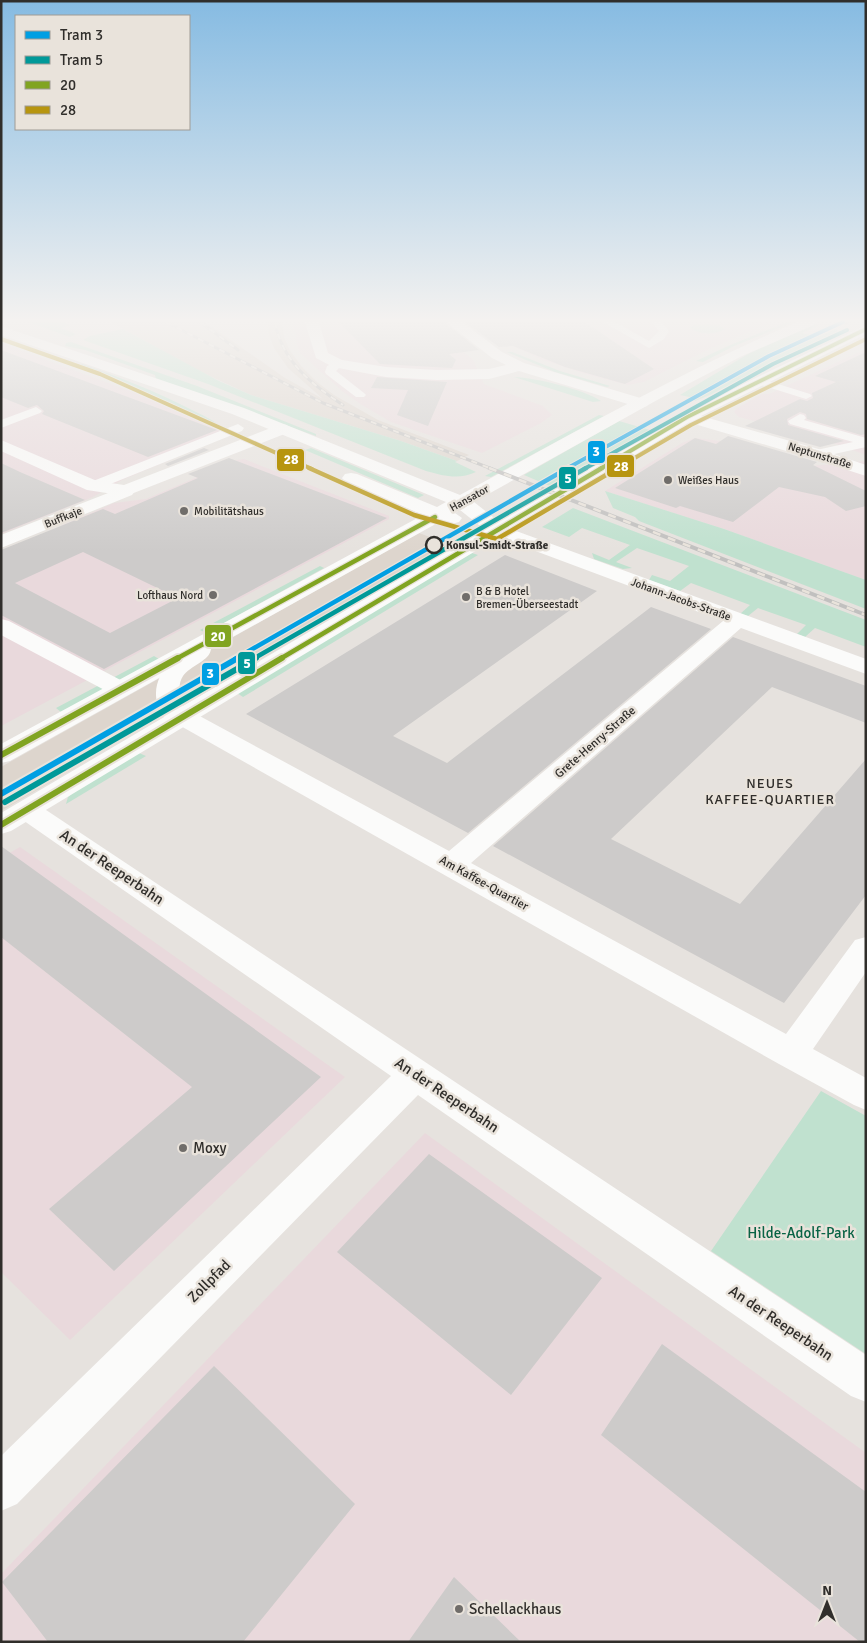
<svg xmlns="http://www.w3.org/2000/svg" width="867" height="1643" viewBox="0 0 867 1643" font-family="Signika,sans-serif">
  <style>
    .commercial { fill: #e9d9dc }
    .built { fill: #ddd5cd }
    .green { fill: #c0e1cf }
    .building { fill: #cdcbca; fill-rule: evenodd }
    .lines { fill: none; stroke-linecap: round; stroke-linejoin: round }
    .service { fill: #fbfbfa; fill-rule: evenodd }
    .pedestrian { fill: #fbfbfa; fill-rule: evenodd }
    .minor { fill: #fbfbfa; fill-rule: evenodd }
    .tertiary { fill: #fbfbfa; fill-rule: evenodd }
    .tram { stroke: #c1c0bf; stroke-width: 1 }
    .rail-far1-casing { stroke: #c1c0bf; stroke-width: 3 }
    .rail-casing { stroke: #c1c0bf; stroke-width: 4 }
    .rail-far1 { stroke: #e9e3db; stroke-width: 2; stroke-dasharray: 6; stroke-linecap: butt }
    .rail { stroke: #e9e3db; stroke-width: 2.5; stroke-dasharray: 8; stroke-linecap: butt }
    .bus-1-far2-casing { stroke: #e9e3db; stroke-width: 5.5 }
    .bus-1-far1-casing { stroke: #e9e3db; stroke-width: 7 }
    .bus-1-casing { stroke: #e9e3db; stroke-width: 10 }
    .bus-2-far1-casing { stroke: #e9e3db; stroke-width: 5.5 }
    .bus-2-casing { stroke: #e9e3db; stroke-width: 7 }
    .bus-1-far2 { stroke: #81a421; stroke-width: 4 }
    .bus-1-far1 { stroke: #81a421; stroke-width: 4.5 }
    .bus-1 { stroke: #81a421; stroke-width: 6 }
    .bus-2-far1 { stroke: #b7950f; stroke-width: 4 }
    .bus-2 { stroke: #b7950f; stroke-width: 4.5 }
    .tram-1-far2-casing { stroke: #e9e3db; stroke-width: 5.5 }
    .tram-1-far1-casing { stroke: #e9e3db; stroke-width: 7 }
    .tram-1-casing { stroke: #e9e3db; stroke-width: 10 }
    .tram-2-far2-casing { stroke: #e9e3db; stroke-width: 5.5 }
    .tram-2-far1-casing { stroke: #e9e3db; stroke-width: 7 }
    .tram-2-casing { stroke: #e9e3db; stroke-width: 10 }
    .tram-1-far2 { stroke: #009fe3; stroke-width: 4 }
    .tram-1-far1 { stroke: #009fe3; stroke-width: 4.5 }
    .tram-1 { stroke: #009fe3; stroke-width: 6 }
    .tram-2-far2 { stroke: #099; stroke-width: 4 }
    .tram-2-far1 { stroke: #099; stroke-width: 4.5 }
    .tram-2 { stroke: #099; stroke-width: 6 }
    .poi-dot { fill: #706d6a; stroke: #e9e3db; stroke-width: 2 }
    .stop-dot { fill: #e9e3db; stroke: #302e2b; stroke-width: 2.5 }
    .labels { text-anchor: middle; stroke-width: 5; stroke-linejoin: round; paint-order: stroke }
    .far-street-label { font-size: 11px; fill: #302e2b; stroke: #e9e3db }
    .far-poi-label { font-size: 11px; fill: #302e2b; stroke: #e9e3db; text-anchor: start }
    .far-stop-label { font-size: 11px; font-weight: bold; fill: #302e2b; stroke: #e9e3db; text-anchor: start }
    .street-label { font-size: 12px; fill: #302e2b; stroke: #e9e3db }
    .neighbourhood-label { font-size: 14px; letter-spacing: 1px; fill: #302e2b; stroke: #e9e3db }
    .near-street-label { font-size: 15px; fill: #302e2b; stroke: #e9e3db }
    .near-poi-label { font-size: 15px; fill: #302e2b; stroke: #e9e3db; text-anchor: start }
    .near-park-label { font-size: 15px; fill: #096345; stroke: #e9e3db }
    .line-badge { stroke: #e9e3db; stroke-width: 2 }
    .badge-label { font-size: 14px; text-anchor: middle; font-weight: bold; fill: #fff }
  </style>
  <rect width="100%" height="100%" fill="#e6e2de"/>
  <path class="commercial" d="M 294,322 L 429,322 L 473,360 L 484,384 L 543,406 L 552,415 L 541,423 L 482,453 L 391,422 L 362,405 L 342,391 L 300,353 L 297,344 Z
    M 478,322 L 773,322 L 709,349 L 644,382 L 628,385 L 585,374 L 540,359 L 511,345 Z
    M 1,343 L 135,393 L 220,431 L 215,441 L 122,480 L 93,497 L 1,534 Z
    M 866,349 L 866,455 L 822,439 L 739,417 L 734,412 L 737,408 L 762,394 L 769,394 Z
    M 695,438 L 721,441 L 811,466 L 866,461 L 866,580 L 724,529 L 605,491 L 682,443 Z
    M 244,459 L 389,516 L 389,519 L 1,726 L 1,552 L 114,503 L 146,499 L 237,460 Z
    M 20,847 L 345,1077 L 70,1340 L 1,1272 L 1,858 Z
    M 425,1133 L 866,1453 L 866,1642 L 1,1642 L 1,1574 Z"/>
  <path class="built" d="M 111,322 L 205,322 L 285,378 L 323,399 L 288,368 L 274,348 L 269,335 L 268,322 L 282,322 L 284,337 L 289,349 L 302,367 L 317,382 L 334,395 L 378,420 L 469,455 L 457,461 L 401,441 L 251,395 L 199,371 Z
    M 419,533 L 454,546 L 1,811 L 1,767 Z"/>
  <path class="green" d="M 28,322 L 63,322 L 71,325 L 61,328 L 76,334 L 70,337 Z
    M 787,322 L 794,322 L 734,346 L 703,362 L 696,361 L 728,346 Z
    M 709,324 L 718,325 L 725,329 C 716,335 699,335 690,328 L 694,325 Z
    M 814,324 L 819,325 L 802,333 L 817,337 L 835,329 L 839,331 L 788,355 L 710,395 L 695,401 L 692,400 L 694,398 L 680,395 L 748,354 Z
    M 123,329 L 219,381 L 251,395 L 401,441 L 457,461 L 455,462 L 476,472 C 459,480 444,476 426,471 L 208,384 L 83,340 L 90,336 Z
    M 71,342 L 197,386 L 316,434 L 316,436 L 156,379 L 155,375 L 85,350 L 65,346 L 66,343 Z
    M 507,352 L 512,352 L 560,371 L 610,386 L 607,387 L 555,372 Z
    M 82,364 C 119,377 155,391 190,409 C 202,415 214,420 224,429 L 221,430 L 171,403 L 78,366 Z
    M 514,377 C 536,378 583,389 601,401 L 593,402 Z
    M 599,415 L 604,416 L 491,477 L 485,476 Z
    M 619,421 L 650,430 L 552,487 L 524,475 Z
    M 668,435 L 673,437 L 563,503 L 558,501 Z
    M 311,448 L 424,495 L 418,498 L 305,450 Z
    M 605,491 L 724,529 L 866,580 L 866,609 L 639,521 L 635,517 L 613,508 Z
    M 573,508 L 866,620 L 866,647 L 815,628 L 805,637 L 797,634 L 806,625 L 758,608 L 748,616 L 740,614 L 750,605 L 691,583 L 680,591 L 649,580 L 652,575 L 670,581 L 689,566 L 637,548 L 616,562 L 632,568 L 623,569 L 594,559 L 592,553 L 609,560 L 630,545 L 582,528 L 569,537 L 542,527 Z
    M 472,553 L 478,555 L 243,697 L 237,693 Z
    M 320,566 L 324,568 L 206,633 L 200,630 Z
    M 154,656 L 159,659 L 61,712 L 56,708 Z
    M 139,753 L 146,756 L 66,804 L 68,797 L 74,792 Z
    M 821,1091 L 866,1116 L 866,1354 L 711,1251 Z"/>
  <path class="building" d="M 339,322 L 444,322 L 479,350 L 449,354 L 456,360 L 452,368 L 380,364 Z
    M 465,322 L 585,322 L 654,369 L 625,384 L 565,367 L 513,346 L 499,347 Z
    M 1,350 L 217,430 L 148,457 L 42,414 L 44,411 L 37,405 L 28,408 L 1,397 Z
    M 866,352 L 866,434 L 861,435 L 807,419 L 806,414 L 800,412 L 787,419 L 788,425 L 844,441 L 820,447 L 745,426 L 800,399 L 807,401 L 813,398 L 812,393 L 836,382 L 815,376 Z
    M 377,377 L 447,382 L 428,426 L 397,415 L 408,390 L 371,388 Z
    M 728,436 L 817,462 L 813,465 L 866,491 L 866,506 L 846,511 L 825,497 L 779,487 L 733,522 L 680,506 L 676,508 L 615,488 L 695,438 L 716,444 Z
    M 204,448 L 209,450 L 168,466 L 165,464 Z
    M 229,458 L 387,518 L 104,669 L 1,615 L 1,550 L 103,509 L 115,514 L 198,478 L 188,474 ZM 83,552 L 178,598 L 110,633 L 15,583 Z
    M 1,463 L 20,472 L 85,500 L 1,533 Z
    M 505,555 L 597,591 L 393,736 L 447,763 L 651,607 L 711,629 L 468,833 L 246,714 Z
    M 733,637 L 866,686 L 866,723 L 772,687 L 611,839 L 740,904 L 866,759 L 866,895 L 784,1003 L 493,846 Z
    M 1,846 L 321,1077 L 114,1271 L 49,1209 L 192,1087 L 1,937 Z
    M 429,1154 L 602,1278 L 511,1395 L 337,1252 Z
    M 662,1344 L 866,1492 L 866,1642 L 860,1642 L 601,1435 Z
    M 214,1366 L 355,1504 L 243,1642 L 48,1642 L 2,1582 Z
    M 454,1577 L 521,1642 L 408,1642 Z"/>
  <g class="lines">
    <path class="service" d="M 603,322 L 615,322 L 649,341 L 659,331 L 651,322 L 661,322 L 669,331 L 664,339 L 649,348 Z
      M 338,361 L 343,364 L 336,371 L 364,393 L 366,395 L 364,397 L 356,397 L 326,374 L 325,372 L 327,366 Z
      M 759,378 L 810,394 L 812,396 L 806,399 L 755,383 L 753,381 Z
      M 36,407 L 42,411 L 40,413 L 1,428 L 1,420 Z
      M 800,414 L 804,415 L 806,418 L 804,420 L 866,438 L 866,447 L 816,458 L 812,457 L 810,454 L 812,451 L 853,442 L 790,424 L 788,421 Z
      M 238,424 L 244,428 L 242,431 L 98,489 L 88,489 L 86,486 L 88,483 Z"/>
    <path class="pedestrian" d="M 126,486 L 132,487 L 135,491 L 132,495 L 1,548 L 1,535 Z
      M 1,619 L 9,621 L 128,684 L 132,689 L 128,694 L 120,696 L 112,694 L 1,635 Z"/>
    <path class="minor" d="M 305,322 L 319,322 L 328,353 L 342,360 L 386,367 L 437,370 L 489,369 L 506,365 L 492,358 L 446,322 L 462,322 L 502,352 L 524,363 L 647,400 L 649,403 L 647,406 L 641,408 L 519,371 L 489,379 L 437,380 L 386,377 L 333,367 L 316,358 Z
      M 687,412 L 822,450 L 866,465 L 866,476 L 810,458 L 681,420 L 679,417 L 681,414 Z
      M 281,424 L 287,425 L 289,429 L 287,433 L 126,496 L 87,490 L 1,451 L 1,440 L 97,481 L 124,485 Z
      M 497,524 L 866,659 L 866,674 L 741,628 L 471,863 L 786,1034 L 855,940 L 866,937 L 866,972 L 813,1049 L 866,1078 L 866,1110 L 854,1105 L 779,1064 L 163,716 C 150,697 156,674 173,660 C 178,656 186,653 189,648 C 190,646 191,643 192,641 L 200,639 L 208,641 C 220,658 191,664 183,676 C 177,685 180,697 183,707 L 449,851 L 723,621 L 490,534 L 487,530 L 490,526 Z
      M 27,801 L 37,804 L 866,1355 L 866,1402 L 851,1396 L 418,1095 L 17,1504 L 1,1511 L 1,1456 L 391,1076 L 17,816 L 13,810 L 17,804 Z"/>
    <path class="tertiary" d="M 797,322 L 816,322 L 814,325 L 742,356 L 659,399 L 474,502 L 498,521 L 681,414 L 866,325 L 866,334 L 693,420 L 11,831 L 1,834 L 1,813 L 484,529 L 460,510 L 455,513 L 462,518 L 459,522 L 452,524 L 441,521 L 10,761 L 1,763 L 1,744 L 423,515 L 345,482 L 342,478 L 345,474 L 351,473 L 357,474 L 437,507 L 446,502 L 232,414 L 1,335 L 1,326 L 244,408 L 460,495 C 571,434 681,372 797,322 Z"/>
    <path class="tram" d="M 839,325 L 852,322"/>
    <g class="rail-far1-casing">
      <path id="rail-far1" d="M 166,322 L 323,403 L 492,469
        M 200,322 L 238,350
        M 275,322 C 282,361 311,384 343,405"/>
    </g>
    <g class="rail-casing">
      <path id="rail" d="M 489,468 L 866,615"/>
    </g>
    <use href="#rail-far1" class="rail-far1"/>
    <use href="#rail" class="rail"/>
    <g class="bus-1-far2-casing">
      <path id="bus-1-far2" d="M 600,469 L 687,417 L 866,329"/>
    </g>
    <g class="bus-1-far1-casing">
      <path id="bus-1-far1" d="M 176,659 L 435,517
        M 280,659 L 602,468"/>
    </g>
    <g class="bus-1-casing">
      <path id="bus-1" d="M 1,755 L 178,658
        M 1,825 L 282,658"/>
    </g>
    <g class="bus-2-far1-casing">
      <path id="bus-2-far1" d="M 1,339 L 100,374 L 312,469
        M 616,469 L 691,425 L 866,339"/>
    </g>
    <g class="bus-2-casing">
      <path id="bus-2" d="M 309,468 L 414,515 L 497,539 L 618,468"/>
    </g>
    <use href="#bus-1-far2" class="bus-1-far2"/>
    <use href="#bus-1-far1" class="bus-1-far1"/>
    <use href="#bus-1" class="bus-1"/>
    <use href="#bus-2-far1" class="bus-2-far1"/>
    <use href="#bus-2" class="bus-2"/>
    <g class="tram-1-far2-casing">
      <path id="tram-1-far2" d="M 566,469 L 769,356 L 843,322"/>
    </g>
    <g class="tram-1-far1-casing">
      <path id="tram-1-far1" d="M 235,659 L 568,468"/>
    </g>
    <g class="tram-1-casing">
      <path id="tram-1" d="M 1,794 L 238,658"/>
    </g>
    <g class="tram-2-far2-casing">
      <path id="tram-2-far2" d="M 584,469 L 773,364 L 847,330"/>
    </g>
    <g class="tram-2-far1-casing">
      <path id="tram-2-far1" d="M 253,659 L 586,468"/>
    </g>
    <g class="tram-2-casing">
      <path id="tram-2" d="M 5,802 L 256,658"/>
    </g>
    <use href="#tram-1-far2" class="tram-1-far2"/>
    <use href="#tram-1-far1" class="tram-1-far1"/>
    <use href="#tram-1" class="tram-1"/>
    <use href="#tram-2-far2" class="tram-2-far2"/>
    <use href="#tram-2-far1" class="tram-2-far1"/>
    <use href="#tram-2" class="tram-2"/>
  </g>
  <linearGradient id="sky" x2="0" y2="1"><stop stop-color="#86bbe2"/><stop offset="0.58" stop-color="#f4f2f0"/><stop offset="1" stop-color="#f4f2f0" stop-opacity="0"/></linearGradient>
  <rect width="867" height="552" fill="url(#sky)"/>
  <g class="poi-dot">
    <circle cx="668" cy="480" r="5"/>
    <circle cx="184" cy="511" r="5"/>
    <circle cx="213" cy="595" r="5"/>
    <circle cx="466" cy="597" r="5"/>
    <circle cx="183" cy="1148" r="5"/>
    <circle cx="459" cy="1609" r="5"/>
  </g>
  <circle class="stop-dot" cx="434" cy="545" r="8"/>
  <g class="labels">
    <g class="far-street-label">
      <text transform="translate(820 455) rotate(17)" y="4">Neptunstraße</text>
      <text transform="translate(469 498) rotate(-29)" y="4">Hansator</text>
      <text transform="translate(63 517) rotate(-22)" y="4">Buffkaje</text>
      <text transform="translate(681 599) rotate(20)" y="4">Johann-Jacobs-Straße</text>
    </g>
    <g class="far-poi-label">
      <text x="678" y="484">Weißes Haus</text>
      <text x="194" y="515">Mobilitätshaus</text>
      <text x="476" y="595">B &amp; B Hotel<tspan x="476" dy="13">Bremen-Überseestadt</tspan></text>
      <text x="203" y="599" text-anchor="end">Lofthaus Nord</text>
    </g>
    <g class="far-stop-label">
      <text x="446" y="549">Konsul-Smidt-Straße</text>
    </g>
    <g class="street-label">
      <text transform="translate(595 742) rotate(-41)" y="4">Grete-Henry-Straße</text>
      <text transform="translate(484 883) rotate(29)" y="4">Am Kaffee-Quartier</text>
    </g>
    <g class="neighbourhood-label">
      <text x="770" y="788">NEUES<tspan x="770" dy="16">KAFFEE-QUARTIER</tspan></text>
    </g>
    <g class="near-street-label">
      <text transform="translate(112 867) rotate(34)" y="5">An der Reeperbahn</text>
      <text transform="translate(447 1095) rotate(34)" y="5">An der Reeperbahn</text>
      <text transform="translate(209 1281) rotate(-45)" y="5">Zollpfad</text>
      <text transform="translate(781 1323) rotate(34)" y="5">An der Reeperbahn</text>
    </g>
    <g class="near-poi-label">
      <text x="193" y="1153">Moxy</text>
      <text x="469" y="1614">Schellackhaus</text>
    </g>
    <g class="near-park-label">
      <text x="801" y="1238">Hilde-Adolf-Park</text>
    </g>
  </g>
  <g class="line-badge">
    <rect x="587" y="440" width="19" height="24" rx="5" fill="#009fe3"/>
    <rect x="276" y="448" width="29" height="24" rx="5" fill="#b7950f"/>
    <rect x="606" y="454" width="29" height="24" rx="5" fill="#b7950f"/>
    <rect x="558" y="466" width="19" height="24" rx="5" fill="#099"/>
    <rect x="204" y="624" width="28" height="24" rx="5" fill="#81a421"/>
    <rect x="237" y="651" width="19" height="24" rx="5" fill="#099"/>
    <rect x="201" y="662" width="19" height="24" rx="5" fill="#009fe3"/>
  </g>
  <g class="badge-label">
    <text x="596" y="456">3</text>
    <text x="291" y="464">28</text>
    <text x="621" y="471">28</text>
    <text x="568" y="483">5</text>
    <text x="218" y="641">20</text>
    <text x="247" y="668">5</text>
    <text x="210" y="678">3</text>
  </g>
  <rect width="867" height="1643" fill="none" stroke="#302e2b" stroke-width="5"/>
  <rect x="15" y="15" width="175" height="115" fill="#e9e3db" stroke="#9f9b95"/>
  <rect x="25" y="31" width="25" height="8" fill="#009fe3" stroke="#9f9b95"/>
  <text x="60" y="40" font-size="15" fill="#302e2b">Tram 3</text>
  <rect x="25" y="56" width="25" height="8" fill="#009999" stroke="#9f9b95"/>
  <text x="60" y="65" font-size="15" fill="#302e2b">Tram 5</text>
  <rect x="25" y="81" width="25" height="8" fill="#81a421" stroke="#9f9b95"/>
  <text x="60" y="90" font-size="15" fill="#302e2b">20</text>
  <rect x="25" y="106" width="25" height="8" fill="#b7950f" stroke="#9f9b95"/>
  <text x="60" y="115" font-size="15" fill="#302e2b">28</text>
  <g transform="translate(827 1603)" stroke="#e9e3db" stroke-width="4" paint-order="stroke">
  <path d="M0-4L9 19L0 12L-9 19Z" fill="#302e2b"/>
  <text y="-8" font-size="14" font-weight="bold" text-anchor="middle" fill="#302e2b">N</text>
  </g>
</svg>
